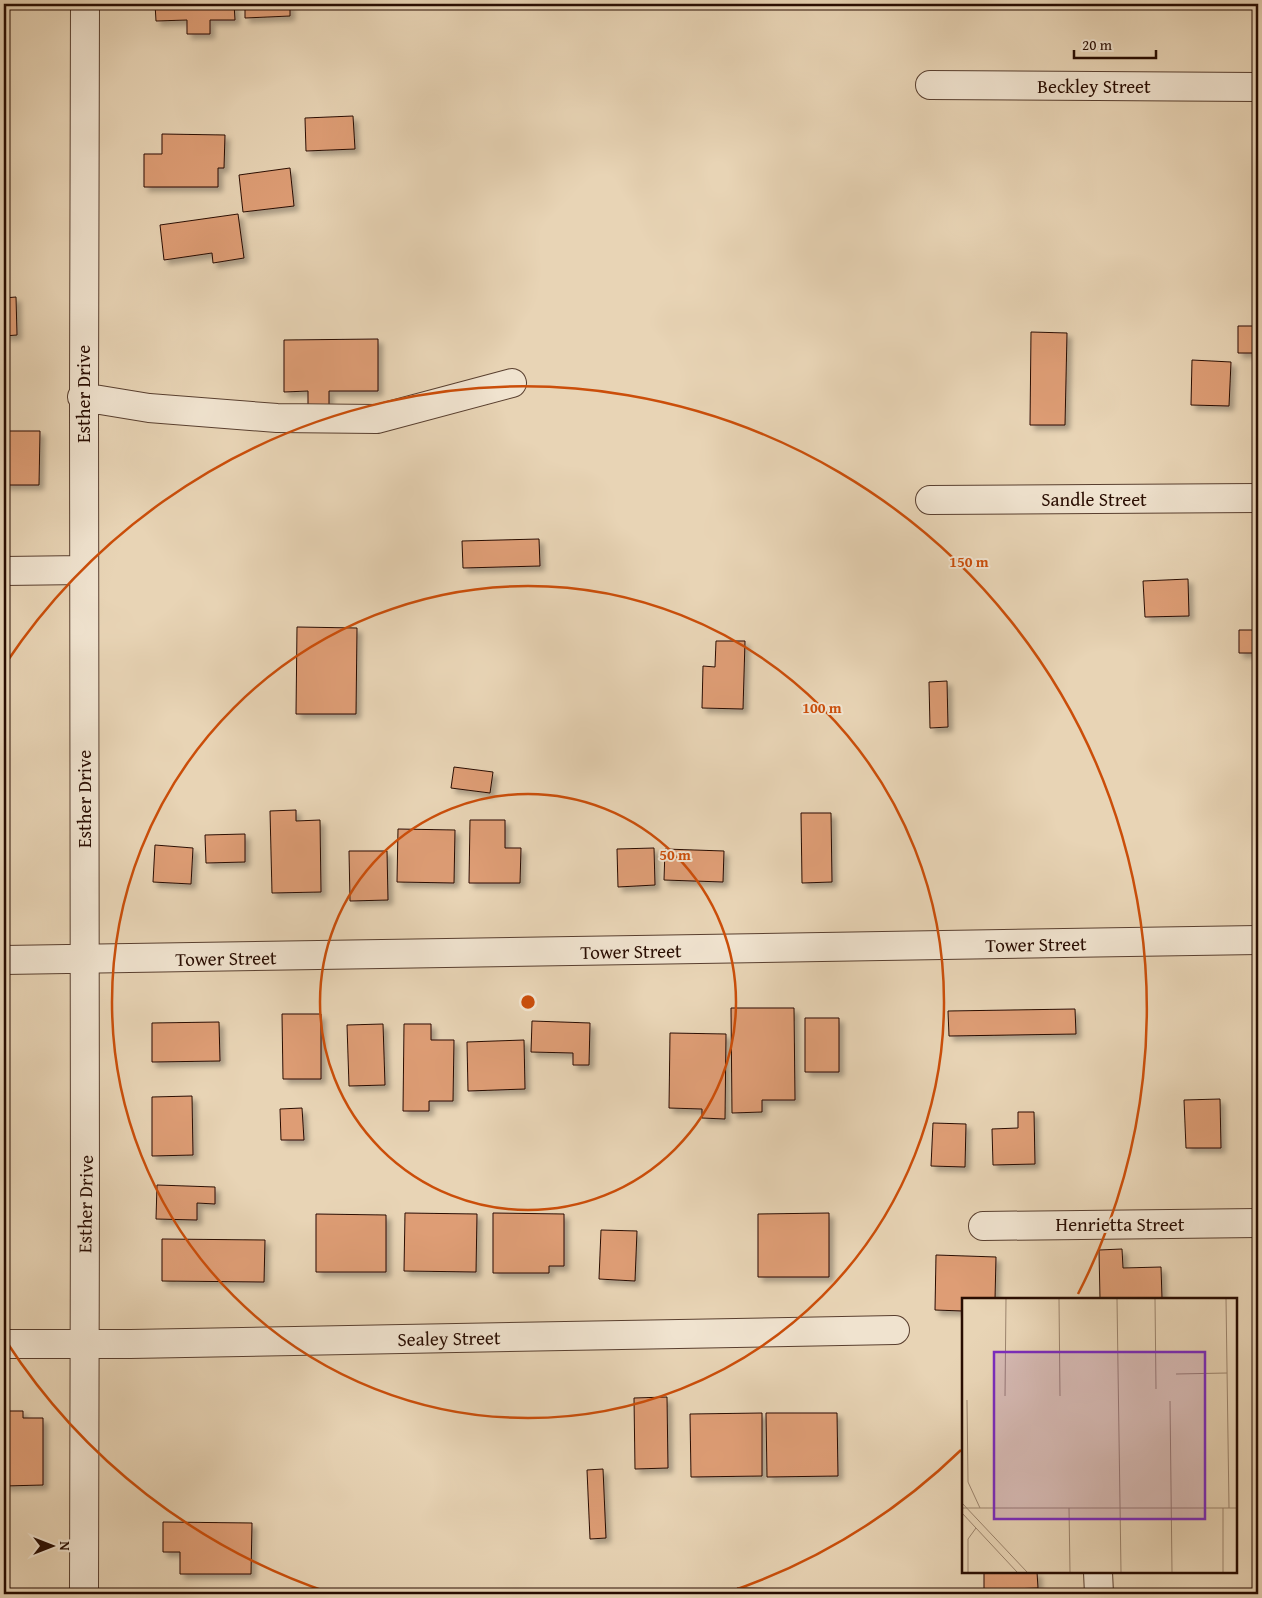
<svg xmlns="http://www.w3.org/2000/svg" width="1262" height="1598" viewBox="0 0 1262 1598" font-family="'Gentium Book Plus',serif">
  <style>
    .building { fill: #de9d75; stroke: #290d02; filter: url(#shadow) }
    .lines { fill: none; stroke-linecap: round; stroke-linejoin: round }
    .minor-casing { stroke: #593f2f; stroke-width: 30 }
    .minor { stroke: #f0e3cf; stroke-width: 28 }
    .ring { fill: none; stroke: #cb4e0a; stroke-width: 2.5 }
    .labels { text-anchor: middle; stroke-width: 4; stroke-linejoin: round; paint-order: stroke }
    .street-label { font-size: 19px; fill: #290d02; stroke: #f0e3cf }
    .inset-road { fill: none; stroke: #9c846d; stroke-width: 1 }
    .view { fill: #7b2cbf; fill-opacity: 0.15; stroke: #7b2cbf; stroke-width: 2.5 }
    .inset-edge { fill: none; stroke: #290d02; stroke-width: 2.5 }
    .centre { fill: #cb4e0a; stroke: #f0e3cf; stroke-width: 2.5 }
    .ring-label { font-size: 15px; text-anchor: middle; font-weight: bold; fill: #cb4e0a; stroke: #f0e3cf; stroke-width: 4; stroke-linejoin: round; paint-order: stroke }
  </style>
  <defs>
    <filter id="shadow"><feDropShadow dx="4.5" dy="4.5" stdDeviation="2.5" flood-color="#0004"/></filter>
  </defs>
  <rect width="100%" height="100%" fill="#e8d4b5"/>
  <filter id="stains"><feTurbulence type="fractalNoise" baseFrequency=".004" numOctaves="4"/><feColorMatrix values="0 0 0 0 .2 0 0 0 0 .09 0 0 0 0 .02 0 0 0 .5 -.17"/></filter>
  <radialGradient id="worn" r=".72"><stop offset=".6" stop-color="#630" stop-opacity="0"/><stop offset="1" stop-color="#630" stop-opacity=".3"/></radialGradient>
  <path class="building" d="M 155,4 L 234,4 L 235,20 L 210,20 L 210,34 L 187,34 L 187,20 L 156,21 Z
    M 245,4 L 290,4 L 290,16 L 245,18 Z
    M 353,116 L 355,149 L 306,151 L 305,118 Z
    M 162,134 L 225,135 L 224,168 L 218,168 L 218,187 L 144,187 L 144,154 L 162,154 Z
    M 290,168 L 294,206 L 243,212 L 239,175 Z
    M 238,214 L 244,258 L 213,263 L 212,253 L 164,260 L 160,225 Z
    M 16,297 L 17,335 L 4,336 L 4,298 Z
    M 1238,326 L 1258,326 L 1258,353 L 1238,353 Z
    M 1031,332 L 1067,333 L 1065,425 L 1030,425 Z
    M 378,339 L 378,391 L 329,391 L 329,405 L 308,405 L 308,391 L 284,392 L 284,340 Z
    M 1192,360 L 1231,362 L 1229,406 L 1191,405 Z
    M 4,431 L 40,431 L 39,485 L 4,485 Z
    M 539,539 L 540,566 L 463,568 L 462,541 Z
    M 1188,579 L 1189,616 L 1145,617 L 1143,581 Z
    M 297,627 L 357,628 L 356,714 L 296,714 Z
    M 1239,630 L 1258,630 L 1258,653 L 1239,653 Z
    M 716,641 L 745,641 L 743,709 L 702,708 L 703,666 L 715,667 Z
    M 947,681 L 948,727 L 930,728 L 929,682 Z
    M 454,767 L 493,772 L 490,793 L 451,788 Z
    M 296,810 L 296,821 L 320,820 L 321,892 L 272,893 L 270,811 Z
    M 801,813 L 831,813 L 832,882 L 802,883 Z
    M 470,820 L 505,820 L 505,848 L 521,848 L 520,883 L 469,883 Z
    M 398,829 L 455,830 L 454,883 L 397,882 Z
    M 245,834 L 245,862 L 206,863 L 205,835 Z
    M 155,845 L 193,848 L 191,884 L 153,882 Z
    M 654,848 L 655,885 L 618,887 L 617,849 Z
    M 665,849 L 724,851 L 723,882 L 664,880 Z
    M 349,851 L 387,851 L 388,900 L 350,901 Z
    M 731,1008 L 794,1008 L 795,1100 L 762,1100 L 762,1112 L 732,1113 Z
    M 1075,1009 L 1076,1034 L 949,1036 L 948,1011 Z
    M 282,1014 L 321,1014 L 321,1079 L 283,1079 Z
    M 805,1018 L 839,1018 L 839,1072 L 805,1072 Z
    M 532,1021 L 590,1023 L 589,1065 L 573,1065 L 573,1053 L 531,1052 Z
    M 219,1022 L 220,1061 L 152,1062 L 152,1023 Z
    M 383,1024 L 385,1085 L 349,1086 L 347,1025 Z
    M 404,1024 L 431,1024 L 431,1040 L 454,1040 L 453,1101 L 429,1101 L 429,1111 L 403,1111 Z
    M 670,1033 L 726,1034 L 725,1119 L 702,1118 L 702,1109 L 669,1108 Z
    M 524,1040 L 525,1089 L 468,1091 L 467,1042 Z
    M 192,1096 L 193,1155 L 152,1156 L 152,1097 Z
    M 1220,1099 L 1221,1148 L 1186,1148 L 1184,1100 Z
    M 302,1108 L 304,1140 L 281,1140 L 280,1109 Z
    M 1018,1112 L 1034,1112 L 1035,1164 L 993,1165 L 992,1129 L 1018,1128 Z
    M 933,1123 L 966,1124 L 965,1167 L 931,1166 Z
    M 157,1185 L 215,1187 L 215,1204 L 197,1203 L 197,1220 L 156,1219 Z
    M 405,1213 L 477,1214 L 476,1272 L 404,1271 Z
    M 493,1213 L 564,1214 L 564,1266 L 549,1266 L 549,1273 L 493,1273 Z
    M 829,1213 L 829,1277 L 758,1277 L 758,1214 Z
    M 316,1214 L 386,1215 L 386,1272 L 316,1272 Z
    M 601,1230 L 637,1231 L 635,1281 L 599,1279 Z
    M 162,1239 L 265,1240 L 264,1282 L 162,1281 Z
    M 1122,1249 L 1123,1268 L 1161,1267 L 1162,1299 L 1100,1299 L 1099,1250 Z
    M 936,1255 L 996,1257 L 995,1299 L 963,1299 L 963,1311 L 935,1310 Z
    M 1254,1260 L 1258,1260 L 1258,1324 L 1256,1324 Z
    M 667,1397 L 668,1468 L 635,1469 L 634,1398 Z
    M 4,1411 L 23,1411 L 23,1418 L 43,1418 L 43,1485 L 4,1486 Z
    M 762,1413 L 762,1476 L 691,1477 L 690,1414 Z
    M 766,1413 L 837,1413 L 838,1476 L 767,1477 Z
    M 603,1469 L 606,1538 L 590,1539 L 587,1470 Z
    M 163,1522 L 252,1523 L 251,1574 L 180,1574 L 180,1552 L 163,1552 Z
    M 984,1572 L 1037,1572 L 1038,1588 L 984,1590 Z
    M 737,1588 L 795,1589 L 795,1594 L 736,1594 Z"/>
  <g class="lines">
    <g class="minor-casing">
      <path id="minor" d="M 930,85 L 1258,87
        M 82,397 L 149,408 L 277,418 L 377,419 L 512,383
        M 930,500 L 1258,498
        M 4,571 L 84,570
        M 4,960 L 1258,940
        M 983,1226 L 1258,1223
        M 4,1344 L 130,1344 L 895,1330
        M 1098,1572 L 1099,1594
        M 84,1594 C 87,1064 82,534 85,4"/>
    </g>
    <use href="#minor" class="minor"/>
  </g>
  <g class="ring">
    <circle cx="528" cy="1002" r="208"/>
    <circle cx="528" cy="1002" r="416"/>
    <path d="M961 1450A623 623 0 0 1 726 1593M330 1593A623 623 0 0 1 6 1341M6 663A623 623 0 0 1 1078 1294"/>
  </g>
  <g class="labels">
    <g class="street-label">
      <text x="1094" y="93">Beckley Street</text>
      <text transform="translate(83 394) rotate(-90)" y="7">Esther Drive</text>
      <text x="1094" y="506">Sandle Street</text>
      <text transform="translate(84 799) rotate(-90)" y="7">Esther Drive</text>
      <text transform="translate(1036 944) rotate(-1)" y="7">Tower Street</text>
      <text transform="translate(631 951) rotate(-1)" y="7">Tower Street</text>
      <text transform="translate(226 958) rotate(-1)" y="7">Tower Street</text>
      <text transform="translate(85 1204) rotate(-89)" y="7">Esther Drive</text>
      <text x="1120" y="1231">Henrietta Street</text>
      <text transform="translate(449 1338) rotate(-1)" y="7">Sealey Street</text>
    </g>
  </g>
  <g transform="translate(962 1298)">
    <rect width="275" height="275" fill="#e8d4b5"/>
    <path class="inset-road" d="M 97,1 L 98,98M 155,1 L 159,274M 193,1 L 194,91M 264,1 L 267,210M 214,76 L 265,75M 43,98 L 44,1M 5,102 L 6,184 L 18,210M 208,103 L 210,274M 0,205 L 65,274M 0,210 L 275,210M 107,210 L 108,274M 261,210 L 261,274M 0,215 L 55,274M 6,274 L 6,241 L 14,230"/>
    <path class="view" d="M 32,54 L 243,54 L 243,221 L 32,221 Z"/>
    <rect width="275" height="275" class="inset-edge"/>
  </g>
  <circle cx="528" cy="1002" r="8" class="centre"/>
  <g class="ring-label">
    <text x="969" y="567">150 m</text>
    <text x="822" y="713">100 m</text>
    <text x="675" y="860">50 m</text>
  </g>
  <rect width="1262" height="1598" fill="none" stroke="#e8d4b5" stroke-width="20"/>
  <rect x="5" y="5" width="1252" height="1588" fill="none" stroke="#290d02" stroke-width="2.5"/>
  <rect x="10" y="10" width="1242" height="1578" fill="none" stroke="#290d02"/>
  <g transform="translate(52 1546) rotate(90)" stroke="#f0e3cf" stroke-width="4" paint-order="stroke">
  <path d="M0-4L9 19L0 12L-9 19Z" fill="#290d02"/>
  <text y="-8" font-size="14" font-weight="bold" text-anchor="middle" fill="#290d02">N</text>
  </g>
  <path d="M1074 50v8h82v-8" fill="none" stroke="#290d02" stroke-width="2.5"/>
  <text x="1082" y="50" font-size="15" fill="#290d02" stroke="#f0e3cf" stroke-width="4" paint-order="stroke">20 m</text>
  <rect width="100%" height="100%" filter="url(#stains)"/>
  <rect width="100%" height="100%" fill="url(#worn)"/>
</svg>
